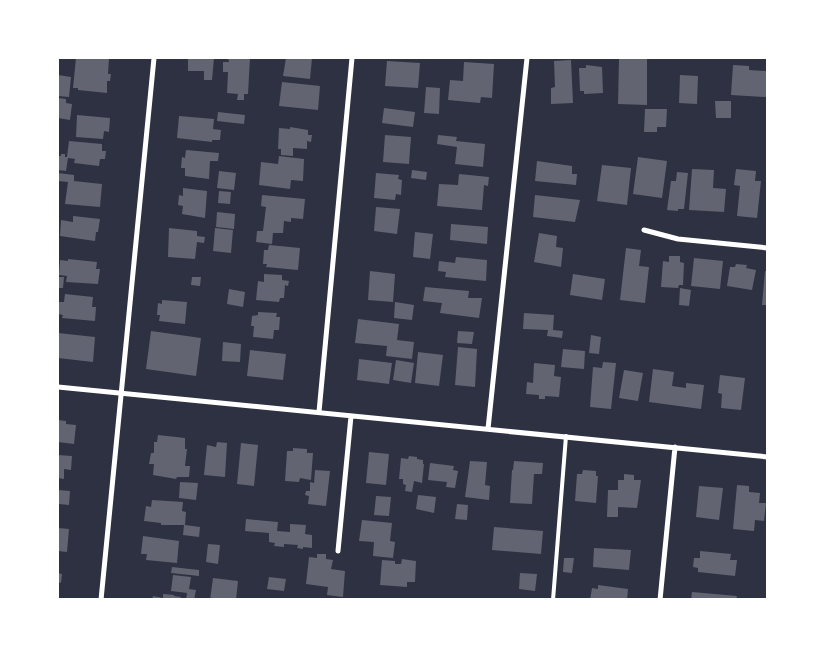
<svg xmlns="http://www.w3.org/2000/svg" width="825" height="657" viewBox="0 0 825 657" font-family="'Titillium Web',sans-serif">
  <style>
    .building { fill: #626471 }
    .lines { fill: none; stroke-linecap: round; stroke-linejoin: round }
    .service { stroke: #fff; stroke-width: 4 }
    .minor { stroke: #fff; stroke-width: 5 }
  </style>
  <rect width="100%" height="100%" fill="#2d3142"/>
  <path class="building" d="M 76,58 L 92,59 L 92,58 L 109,58 L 108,74 L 111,74 L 110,81 L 107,81 L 107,93 L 78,90 L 78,88 L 73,88 Z
    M 188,58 L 214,58 L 212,80 L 204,80 L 204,71 L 188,71 Z
    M 228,58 L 250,58 L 248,94 L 244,94 L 244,100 L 237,100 L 238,94 L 227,93 L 228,72 L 223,72 L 223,62 L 229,62 Z
    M 286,58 L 312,58 L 310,79 L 283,76 Z
    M 619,59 L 647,59 L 647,105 L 618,104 Z
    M 571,60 L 573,103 L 551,104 L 551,88 L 555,87 L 554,61 Z
    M 387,61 L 420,63 L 418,88 L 385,86 Z
    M 464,62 L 494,64 L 492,98 L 481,97 L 480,103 L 448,100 L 450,80 L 463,81 Z
    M 586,65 L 602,67 L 603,93 L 584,94 L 584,91 L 580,91 L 579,68 L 586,68 Z
    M 733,65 L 749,66 L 749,70 L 766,71 L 766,97 L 731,95 Z
    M 58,75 L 71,77 L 69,97 L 58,96 Z
    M 680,75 L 698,76 L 697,104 L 679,103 Z
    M 282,82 L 320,86 L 318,110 L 279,106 Z
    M 426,87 L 440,88 L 439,114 L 424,113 Z
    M 58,98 L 66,99 L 66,103 L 72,104 L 70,120 L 58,118 Z
    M 715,101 L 731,101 L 731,118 L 716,118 Z
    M 384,108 L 415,112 L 413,127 L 382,123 Z
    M 645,109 L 667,109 L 666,127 L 657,127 L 657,132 L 644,132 Z
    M 218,112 L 245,115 L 244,124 L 217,121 Z
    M 77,115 L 110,118 L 109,132 L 104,131 L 103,139 L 76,137 Z
    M 179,116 L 214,119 L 213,129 L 221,130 L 220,140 L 212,140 L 212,142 L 177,138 Z
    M 290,127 L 308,130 L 308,135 L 312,135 L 311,142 L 307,141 L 307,149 L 293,148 L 293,156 L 281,155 L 281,149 L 278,149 L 279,128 L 290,129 Z
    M 385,135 L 411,137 L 409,164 L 383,162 Z
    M 438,135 L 457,137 L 456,141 L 485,144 L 483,167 L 455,164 L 457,147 L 437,144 Z
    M 69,141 L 102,144 L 102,151 L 106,151 L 105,159 L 100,159 L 99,166 L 74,163 L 75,159 L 68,158 L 66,171 L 58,170 L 58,156 L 61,156 L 61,154 L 65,154 L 65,157 L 67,157 Z
    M 186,150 L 219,153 L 218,161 L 210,161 L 209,179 L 185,176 L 185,168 L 181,168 L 182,157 L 185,158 Z
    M 279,156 L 304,159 L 303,181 L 291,180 L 290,189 L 259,185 L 261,162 L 278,164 Z
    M 638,157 L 667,161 L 662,198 L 633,194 Z
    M 537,161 L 572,166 L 572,174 L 577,174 L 576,185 L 535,181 Z
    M 602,165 L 631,168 L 627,205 L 597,201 Z
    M 692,169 L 714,170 L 713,188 L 726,189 L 724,212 L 689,210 Z
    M 736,169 L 756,171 L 755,181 L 761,181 L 757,218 L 737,216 L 740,186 L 734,185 Z
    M 412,170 L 427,172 L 426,180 L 411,178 Z
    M 219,171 L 236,173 L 234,190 L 217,188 Z
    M 677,172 L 688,173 L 684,209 L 678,209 L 678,211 L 667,210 L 671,181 L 676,181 Z
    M 58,173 L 74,175 L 74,181 L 102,184 L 100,207 L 65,204 L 68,182 L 58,181 Z
    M 376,173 L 399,175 L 398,179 L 402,180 L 401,195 L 396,194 L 395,200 L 374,198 Z
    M 459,174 L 489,177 L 488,186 L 484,185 L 482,210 L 437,206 L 439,184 L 458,185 Z
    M 183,188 L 207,191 L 205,218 L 182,214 L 183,206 L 178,205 L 179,195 L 183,196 Z
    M 219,191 L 231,192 L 230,204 L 218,203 Z
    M 262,195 L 305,199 L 303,219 L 291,218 L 291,222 L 284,221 L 283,233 L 273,233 L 272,244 L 256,242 L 257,231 L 263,231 L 266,207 L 261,206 Z
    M 535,195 L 580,200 L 575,222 L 533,217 Z
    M 376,207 L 400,209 L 397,234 L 374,231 Z
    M 217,212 L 235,214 L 234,229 L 216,227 Z
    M 73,216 L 100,219 L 98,232 L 96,232 L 95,241 L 60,236 L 61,220 L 73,222 Z
    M 451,224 L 488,227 L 487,244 L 450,240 Z
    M 169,228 L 197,231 L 197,236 L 205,237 L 204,243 L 197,242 L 195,259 L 168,257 Z
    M 215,228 L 233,230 L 231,253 L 213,251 Z
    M 415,232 L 433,234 L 430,259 L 413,257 Z
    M 539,233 L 557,236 L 556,247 L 563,248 L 561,267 L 534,262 Z
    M 269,245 L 300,248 L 298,270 L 266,267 L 267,264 L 263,264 L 264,250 L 268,250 Z
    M 626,248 L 641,250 L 639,266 L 649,267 L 645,303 L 620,300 Z
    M 669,256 L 680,256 L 680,262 L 684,263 L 683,285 L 679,285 L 678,288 L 661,287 L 663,261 L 669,262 Z
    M 456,257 L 487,260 L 486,281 L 445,277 L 446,272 L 438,271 L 439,261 L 455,263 Z
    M 694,258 L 723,261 L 720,289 L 691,286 Z
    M 68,259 L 97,262 L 96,269 L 100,269 L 98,284 L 66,282 L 67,276 L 59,275 L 60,260 L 68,261 Z
    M 736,264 L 747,265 L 746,268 L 756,270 L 752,290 L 727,286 L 730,267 L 735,267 Z
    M 370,271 L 395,274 L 393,302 L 368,300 Z
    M 765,271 L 768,271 L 768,305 L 762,305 Z
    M 264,274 L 282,275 L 282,280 L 289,281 L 288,286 L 285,285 L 284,298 L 280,298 L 279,302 L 256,300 L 258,281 L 264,282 Z
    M 573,274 L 605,279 L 602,300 L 570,295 Z
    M 58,277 L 64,277 L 63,288 L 58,288 Z
    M 192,277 L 201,277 L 200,286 L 191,285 Z
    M 425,287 L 469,291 L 468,298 L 482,298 L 479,318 L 440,313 L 442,303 L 423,301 Z
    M 680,288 L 691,290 L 689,306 L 679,305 Z
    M 229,289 L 245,292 L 243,307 L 227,304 Z
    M 65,294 L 93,297 L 92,307 L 96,307 L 95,321 L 62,318 L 63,315 L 58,314 L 59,302 L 64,302 Z
    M 162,300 L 187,302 L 185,324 L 159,321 L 160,315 L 157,315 L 158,303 L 162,304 Z
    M 395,302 L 414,305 L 412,320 L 394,318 Z
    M 258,312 L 277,313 L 276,317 L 280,317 L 279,330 L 274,330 L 273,339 L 253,337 L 254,326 L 251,326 L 252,316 L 258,315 Z
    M 524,313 L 554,315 L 553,330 L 563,331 L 562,338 L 547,336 L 548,330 L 523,329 Z
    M 358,319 L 399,324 L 397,340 L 414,342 L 412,359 L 386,356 L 387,346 L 355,343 Z
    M 151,331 L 201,338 L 196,376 L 146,369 Z
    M 458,331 L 474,332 L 472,344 L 457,343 Z
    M 58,333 L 95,337 L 93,362 L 58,358 Z
    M 591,335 L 601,337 L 599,354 L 589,353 Z
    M 223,342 L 241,344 L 240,362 L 222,361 Z
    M 458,347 L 477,349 L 475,387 L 455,385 Z
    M 563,349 L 585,351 L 584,369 L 561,367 Z
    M 250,350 L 286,354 L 283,380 L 247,376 Z
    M 418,352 L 443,355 L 439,386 L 415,383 Z
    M 359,359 L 392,363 L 389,384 L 357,380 Z
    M 396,360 L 414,363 L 411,383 L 393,380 Z
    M 603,362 L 616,363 L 611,409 L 590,407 L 593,367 L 602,368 Z
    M 534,363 L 555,365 L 554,376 L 561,377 L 559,397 L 545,396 L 545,399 L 539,399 L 539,395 L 526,394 L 527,382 L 533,383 Z
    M 653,369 L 674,372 L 672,386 L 686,388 L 686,383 L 704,385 L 701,409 L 649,402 Z
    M 624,370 L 643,373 L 638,401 L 619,398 Z
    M 720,375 L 745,378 L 741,410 L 721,408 L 722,394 L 718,393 Z
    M 58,420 L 66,421 L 66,424 L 76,425 L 74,444 L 58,442 Z
    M 158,435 L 185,438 L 185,449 L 187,449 L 185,466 L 190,466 L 189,477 L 177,477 L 176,479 L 153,475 L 154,464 L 149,464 L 151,453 L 154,453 L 154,442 L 157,442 Z
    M 217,442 L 227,443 L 225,477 L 204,475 L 207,445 L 216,447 Z
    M 241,443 L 258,445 L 254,486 L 237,484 Z
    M 293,448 L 307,449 L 307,453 L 313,453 L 311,480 L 300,478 L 299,482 L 285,481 L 287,451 L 293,451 Z
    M 369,452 L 389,454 L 386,485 L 366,483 Z
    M 58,455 L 72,456 L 71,470 L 64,469 L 64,479 L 58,478 Z
    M 409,456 L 417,457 L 417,459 L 423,460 L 423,464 L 424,464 L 422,483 L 414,481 L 412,492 L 405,491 L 406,485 L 403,484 L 403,479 L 399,479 L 401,458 L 408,459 Z
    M 470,461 L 487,462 L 485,485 L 490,486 L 489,500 L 465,497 Z
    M 514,461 L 543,463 L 542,474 L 534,474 L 532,504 L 510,503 L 512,470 L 513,470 Z
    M 430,463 L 454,466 L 453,470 L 458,471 L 455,488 L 446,487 L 447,482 L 428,480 Z
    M 315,470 L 330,471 L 326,506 L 308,504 L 309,496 L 305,495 L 306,491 L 310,491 L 310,482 L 314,483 Z
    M 583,470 L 596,471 L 596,476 L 598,476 L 596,503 L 575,501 L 577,474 L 582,474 Z
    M 624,474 L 634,475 L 634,480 L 641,480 L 637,508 L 618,507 L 618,517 L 607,517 L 608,490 L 618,490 L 618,480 L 624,480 Z
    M 180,482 L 198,483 L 196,500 L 179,498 Z
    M 737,485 L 749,486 L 749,492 L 760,493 L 759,503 L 766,503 L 764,521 L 755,520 L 754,531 L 733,529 Z
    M 699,486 L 723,488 L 719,520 L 696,517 Z
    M 58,490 L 70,491 L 69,505 L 59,504 L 59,509 Z
    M 418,495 L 436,497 L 434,513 L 416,509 Z
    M 376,496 L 391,497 L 389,516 L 374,515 Z
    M 152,500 L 183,502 L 182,511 L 186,512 L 185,525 L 200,527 L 199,537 L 183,535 L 184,525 L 161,525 L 161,523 L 144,521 L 146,506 L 151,507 Z
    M 457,504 L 468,505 L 467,520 L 455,519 Z
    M 246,519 L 278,522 L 277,531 L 290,532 L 290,524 L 306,525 L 305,534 L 312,535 L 312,548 L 303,547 L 303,549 L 297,548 L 298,545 L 284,544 L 284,547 L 274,546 L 275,543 L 269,542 L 269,533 L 245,531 Z
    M 362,520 L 392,523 L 390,541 L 395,542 L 393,558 L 373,556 L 374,542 L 359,541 Z
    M 494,527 L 543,531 L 541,554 L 492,550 Z
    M 58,528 L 69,529 L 67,552 L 58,551 Z
    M 143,536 L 179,541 L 177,563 L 146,560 L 147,554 L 141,554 Z
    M 208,544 L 220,545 L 218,564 L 206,562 Z
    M 594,548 L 631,550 L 629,570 L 593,567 Z
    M 700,551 L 731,554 L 730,560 L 737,560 L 735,576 L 698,572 L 698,568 L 693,567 L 694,558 L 700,558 Z
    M 317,554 L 326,554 L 326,559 L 333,560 L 331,569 L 345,571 L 343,597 L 327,595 L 328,587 L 306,584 L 309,557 L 317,558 Z
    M 564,558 L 574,558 L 572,573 L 563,572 Z
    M 402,559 L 416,561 L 415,582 L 407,582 L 407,587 L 380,585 L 382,560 L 395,561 L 395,564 L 401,564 Z
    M 172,567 L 199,570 L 199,576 L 171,573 Z
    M 58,573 L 62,574 L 61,583 L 58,582 Z
    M 520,573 L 537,574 L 535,591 L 519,589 Z
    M 173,575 L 191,577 L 189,589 L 196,590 L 194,600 L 186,600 L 187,593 L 171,591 Z
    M 269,577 L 286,579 L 284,591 L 267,589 Z
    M 213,578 L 238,581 L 236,600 L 210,600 Z
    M 598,585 L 628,589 L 627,600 L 590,600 L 592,588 L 598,589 Z
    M 692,592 L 737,596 L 736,600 L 691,600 Z
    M 163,594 L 174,595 L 174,596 L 181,597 L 180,600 L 152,600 L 153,596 L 163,598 Z"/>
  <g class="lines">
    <path class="service" d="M 553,600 L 566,436"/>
    <path class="minor" d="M 644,230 L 678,239 L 768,248
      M 58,387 L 768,457
      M 319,412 L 352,58
      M 488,429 L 527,58
      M 338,551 L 351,416
      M 101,600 L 154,58
      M 660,600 L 675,447"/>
  </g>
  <rect width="825" height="657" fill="none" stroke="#ffffff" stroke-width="118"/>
</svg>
